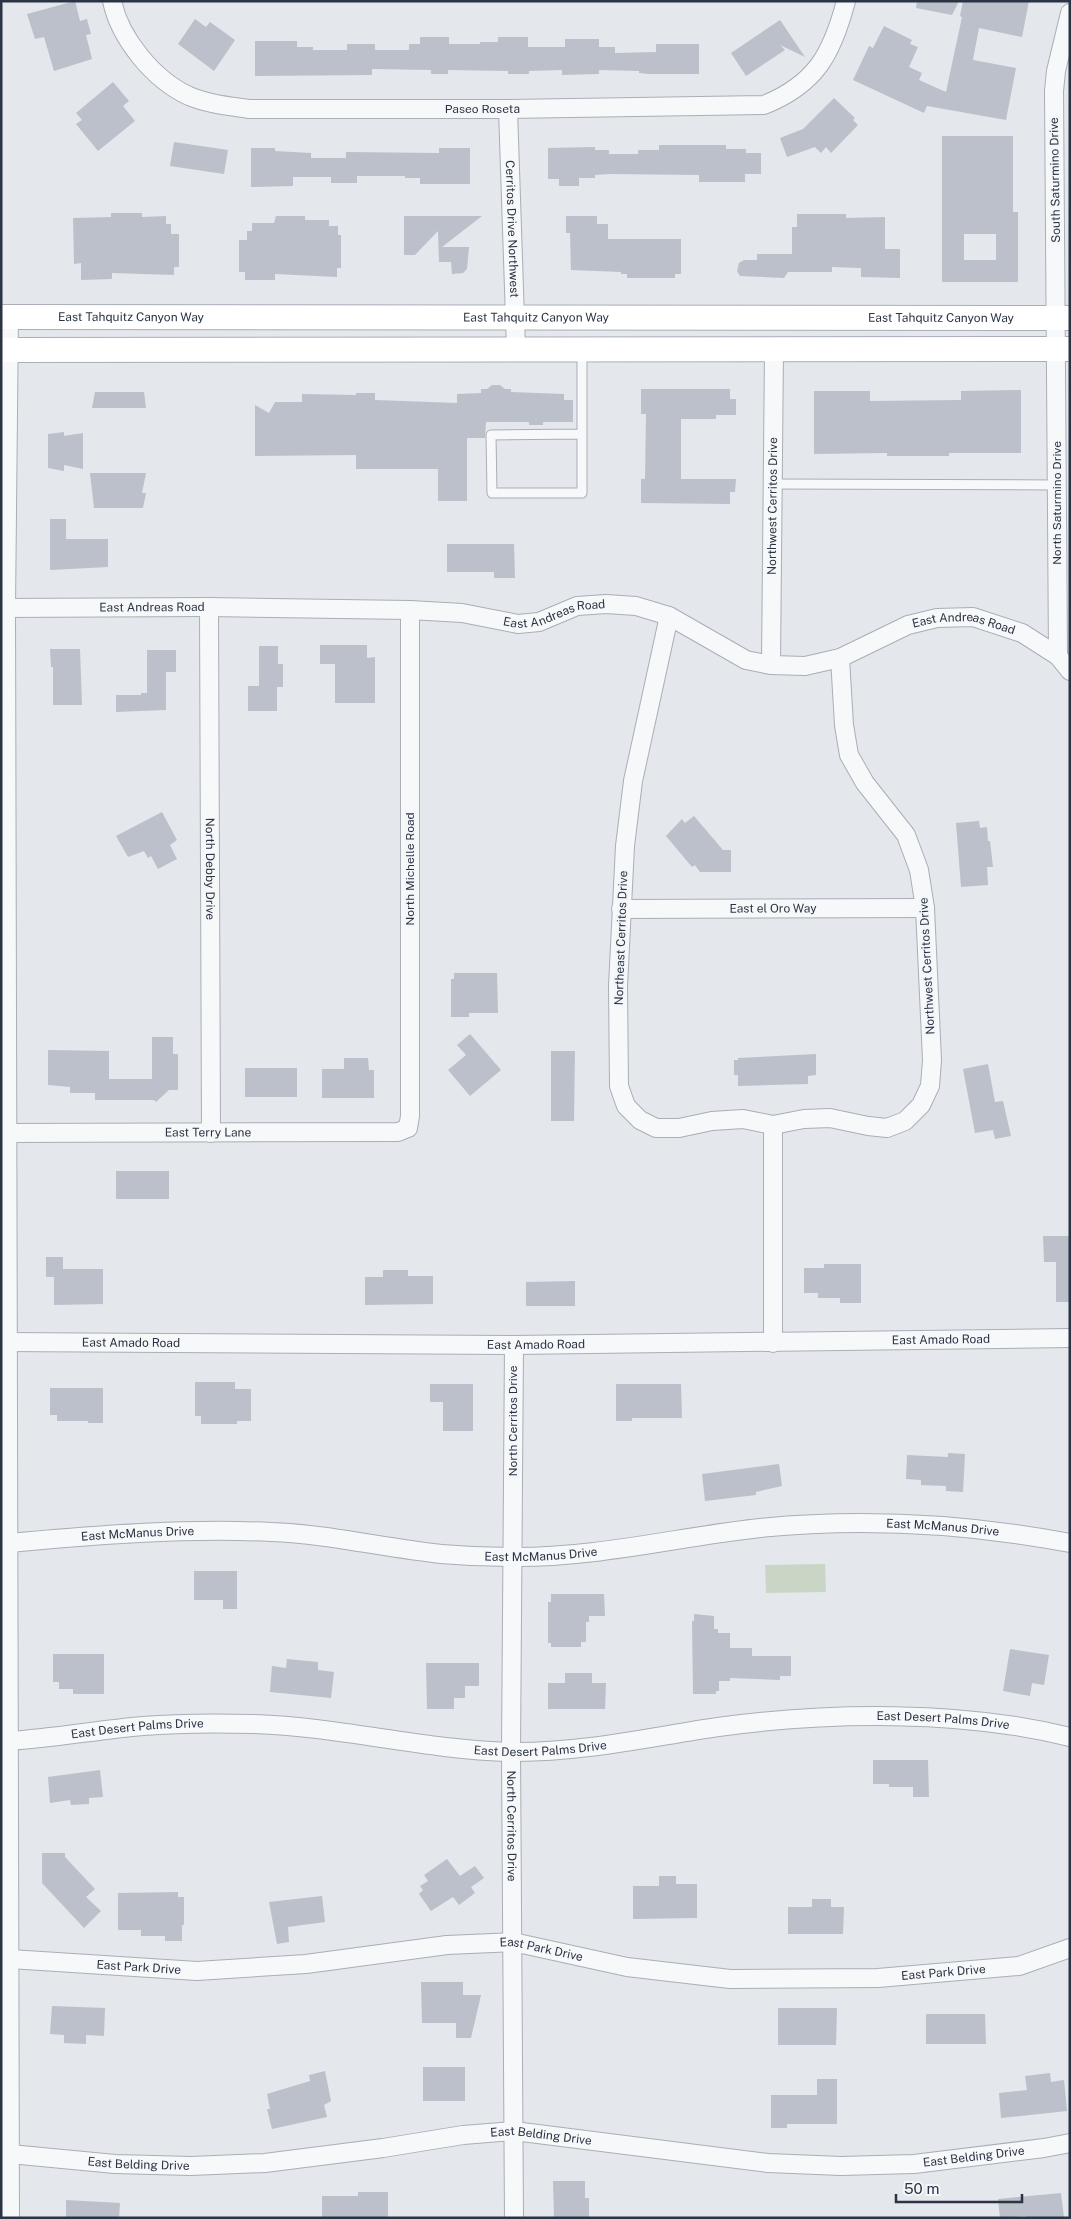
<svg xmlns="http://www.w3.org/2000/svg" width="1071" height="2219" viewBox="0 0 1071 2219" font-family="'Public Sans',sans-serif">
  <style>
    .green { fill: #c9d6c5 }
    .building { fill: #bbc0ca; fill-rule: evenodd }
    .lines { fill: none; stroke-linecap: round; stroke-linejoin: round }
    .service-casing { stroke: #a9aeb7; stroke-width: 11 }
    .minor-casing { stroke: #a9aeb7; stroke-width: 20 }
    .secondary-casing { stroke: #a9aeb7; stroke-width: 26 }
    .service { stroke: #f7f8fa; stroke-width: 9 }
    .minor { stroke: #f7f8fa; stroke-width: 18 }
    .secondary { stroke: #fff; stroke-width: 24 }
    .labels { text-anchor: middle; stroke-width: 4.5; stroke-linejoin: round; paint-order: stroke }
    .street-label { font-size: 12px; fill: #2b3445; stroke: #f4f6f9 }
  </style>
  <rect width="100%" height="100%" fill="#e4e7ec"/>
  <path class="green" d="M 825,1564 L 826,1592 L 766,1593 L 765,1565 Z"/>
  <path class="building" d="M 75,1 L 80,21 L 87,19 L 91,34 L 86,35 L 92,59 L 54,71 L 44,37 L 35,39 L 27,14 Z
    M 917,1 L 959,1 L 952,15 L 916,8 Z
    M 963,1 L 1029,1 L 1022,37 L 979,28 L 974,54 L 973,60 L 1016,68 L 1006,120 L 927,106 L 924,113 L 853,80 L 869,46 L 873,48 L 884,26 L 912,40 L 910,44 L 918,47 L 909,67 L 922,73 L 919,80 L 946,92 L 962,17 L 960,16 Z
    M 195,19 L 206,27 L 210,22 L 235,40 L 214,71 L 178,44 Z
    M 780,20 L 805,57 L 780,45 L 785,50 L 746,76 L 731,53 Z
    M 420,37 L 449,37 L 449,44 L 480,44 L 480,42 L 498,42 L 498,37 L 528,37 L 528,47 L 565,47 L 565,39 L 599,39 L 599,47 L 615,47 L 615,53 L 656,52 L 656,44 L 699,44 L 699,74 L 649,74 L 639,73 L 639,71 L 599,70 L 599,74 L 562,75 L 562,70 L 529,71 L 529,74 L 508,74 L 508,71 L 448,70 L 448,74 L 431,74 L 431,70 L 372,69 L 372,75 L 255,76 L 255,41 L 297,41 L 297,47 L 313,47 L 313,50 L 347,50 L 347,44 L 375,44 L 375,50 L 409,50 L 409,44 L 420,44 Z
    M 113,82 L 129,101 L 123,106 L 135,121 L 98,151 L 76,124 L 82,120 L 76,113 Z
    M 834,98 L 855,118 L 853,120 L 858,125 L 831,153 L 826,147 L 821,153 L 815,147 L 787,157 L 780,138 L 803,129 Z
    M 942,136 L 1013,136 L 1013,212 L 1018,212 L 1018,282 L 942,282 ZM 964,234 L 996,234 L 996,260 L 964,260 Z
    M 174,142 L 228,150 L 224,174 L 170,166 Z
    M 659,145 L 726,145 L 726,149 L 746,149 L 746,153 L 761,153 L 761,174 L 745,174 L 745,182 L 699,182 L 699,175 L 609,174 L 595,175 L 595,178 L 579,178 L 579,186 L 559,186 L 559,179 L 548,179 L 548,148 L 595,147 L 595,150 L 609,150 L 609,154 L 638,154 L 638,150 L 659,150 Z
    M 251,148 L 275,148 L 275,151 L 311,153 L 311,158 L 346,158 L 346,152 L 439,153 L 439,148 L 470,148 L 470,184 L 420,184 L 420,178 L 405,178 L 405,176 L 357,176 L 357,183 L 331,183 L 331,177 L 293,177 L 293,186 L 251,187 Z
    M 111,213 L 142,213 L 142,217 L 166,216 L 166,224 L 171,224 L 171,234 L 179,234 L 179,267 L 174,267 L 174,275 L 112,273 L 112,279 L 81,280 L 81,263 L 74,264 L 73,218 L 111,217 Z
    M 797,214 L 846,214 L 846,218 L 885,217 L 885,249 L 900,249 L 900,278 L 861,277 L 861,268 L 832,267 L 832,272 L 788,272 L 784,278 L 740,276 L 737,271 L 739,263 L 744,260 L 757,260 L 757,254 L 792,254 L 792,227 L 797,227 Z
    M 276,216 L 305,216 L 305,220 L 329,220 L 329,226 L 338,226 L 338,235 L 341,235 L 341,268 L 337,268 L 337,277 L 275,274 L 275,280 L 245,280 L 245,272 L 239,272 L 239,240 L 247,240 L 247,231 L 252,231 L 252,223 L 274,223 Z
    M 404,216 L 482,216 L 442,247 L 469,247 L 467,269 L 463,273 L 452,274 L 451,262 L 439,262 L 438,231 L 415,255 L 404,255 Z
    M 566,216 L 597,216 L 597,224 L 608,224 L 608,239 L 681,239 L 681,274 L 675,274 L 675,278 L 627,278 L 627,274 L 621,274 L 621,272 L 571,270 L 570,233 L 566,233 Z
    M 492,385 L 500,385 L 505,389 L 511,389 L 511,392 L 564,394 L 564,400 L 573,400 L 573,422 L 543,422 L 543,425 L 529,425 L 529,422 L 486,422 L 485,438 L 467,438 L 467,501 L 438,501 L 438,469 L 356,469 L 356,455 L 255,456 L 255,405 L 269,413 L 275,402 L 302,402 L 302,394 L 356,395 L 356,393 L 375,393 L 375,400 L 457,403 L 457,394 L 481,393 L 481,389 L 487,389 Z
    M 641,389 L 730,389 L 730,399 L 736,399 L 736,415 L 716,415 L 716,419 L 681,419 L 681,479 L 736,479 L 735,492 L 730,492 L 730,504 L 641,503 L 641,479 L 645,479 L 646,414 L 641,414 Z
    M 1021,390 L 1021,453 L 949,453 L 949,456 L 887,456 L 887,453 L 814,454 L 814,391 L 870,391 L 870,401 L 961,400 L 961,391 Z
    M 95,392 L 144,392 L 146,408 L 92,408 Z
    M 64,432 L 64,436 L 83,433 L 83,469 L 64,465 L 64,471 L 48,468 L 48,434 Z
    M 90,473 L 146,473 L 142,493 L 146,493 L 143,508 L 94,508 Z
    M 50,519 L 66,519 L 66,539 L 108,539 L 108,567 L 50,570 Z
    M 447,544 L 514,544 L 515,578 L 494,578 L 494,572 L 447,572 Z
    M 320,645 L 367,645 L 367,658 L 375,657 L 375,703 L 335,703 L 335,664 L 320,664 Z
    M 259,646 L 278,646 L 278,664 L 283,664 L 283,687 L 277,687 L 277,711 L 248,711 L 248,686 L 259,686 Z
    M 50,649 L 80,649 L 82,705 L 53,705 L 53,667 L 51,667 Z
    M 147,650 L 176,650 L 176,672 L 166,672 L 166,710 L 116,712 L 116,695 L 141,695 L 141,693 L 147,693 Z
    M 162,812 L 177,840 L 170,845 L 177,859 L 158,869 L 151,856 L 148,858 L 144,851 L 128,857 L 116,836 Z
    M 694,816 L 723,850 L 731,850 L 731,872 L 700,872 L 695,865 L 692,867 L 666,836 L 682,819 L 685,823 Z
    M 979,821 L 980,828 L 987,827 L 988,841 L 990,841 L 993,867 L 987,867 L 988,885 L 961,887 L 956,823 Z
    M 454,973 L 497,973 L 498,1013 L 469,1013 L 469,1017 L 451,1017 L 451,979 L 454,979 Z
    M 470,1034 L 501,1070 L 470,1096 L 448,1070 L 466,1055 L 457,1045 Z
    M 152,1037 L 173,1037 L 173,1054 L 178,1054 L 178,1090 L 169,1090 L 156,1102 L 154,1100 L 95,1100 L 95,1093 L 70,1093 L 70,1087 L 48,1085 L 48,1050 L 109,1051 L 109,1079 L 152,1079 Z
    M 551,1051 L 575,1051 L 574,1121 L 551,1121 Z
    M 816,1054 L 816,1075 L 808,1076 L 808,1084 L 738,1086 L 738,1075 L 734,1075 L 734,1060 L 738,1060 L 738,1058 Z
    M 344,1058 L 368,1058 L 369,1070 L 374,1070 L 374,1098 L 322,1098 L 322,1069 L 344,1069 Z
    M 988,1064 L 995,1102 L 1003,1101 L 1011,1136 L 995,1139 L 993,1130 L 975,1133 L 963,1069 Z
    M 245,1068 L 297,1068 L 297,1097 L 245,1097 Z
    M 116,1171 L 169,1171 L 169,1199 L 116,1199 Z
    M 1043,1236 L 1070,1236 L 1070,1302 L 1056,1302 L 1056,1262 L 1044,1262 Z
    M 46,1257 L 63,1257 L 63,1269 L 103,1269 L 103,1304 L 54,1305 L 54,1277 L 46,1277 Z
    M 824,1264 L 861,1264 L 861,1303 L 840,1303 L 840,1298 L 818,1298 L 818,1293 L 804,1293 L 804,1268 L 824,1268 Z
    M 383,1270 L 408,1270 L 408,1276 L 433,1276 L 433,1304 L 365,1305 L 365,1277 L 383,1277 Z
    M 575,1281 L 575,1306 L 526,1306 L 526,1282 Z
    M 195,1382 L 235,1382 L 235,1389 L 251,1389 L 251,1421 L 237,1421 L 237,1424 L 201,1424 L 201,1416 L 195,1416 Z
    M 430,1384 L 473,1384 L 473,1431 L 443,1431 L 443,1402 L 430,1402 Z
    M 616,1384 L 681,1384 L 682,1418 L 632,1418 L 632,1421 L 616,1421 Z
    M 50,1388 L 103,1388 L 103,1423 L 88,1423 L 88,1421 L 57,1421 L 57,1415 L 50,1415 Z
    M 948,1453 L 965,1454 L 963,1492 L 946,1491 L 946,1486 L 921,1485 L 921,1480 L 906,1479 L 907,1455 L 948,1457 Z
    M 779,1464 L 782,1486 L 756,1492 L 756,1495 L 705,1501 L 702,1474 Z
    M 194,1571 L 237,1571 L 237,1609 L 223,1609 L 223,1600 L 194,1600 Z
    M 551,1594 L 604,1594 L 605,1616 L 589,1616 L 589,1622 L 586,1622 L 586,1642 L 581,1642 L 581,1647 L 551,1647 L 551,1643 L 548,1643 L 548,1602 L 551,1602 Z
    M 694,1614 L 714,1616 L 714,1629 L 718,1629 L 718,1633 L 730,1633 L 730,1648 L 752,1648 L 752,1656 L 791,1656 L 791,1676 L 780,1676 L 780,1680 L 730,1678 L 730,1681 L 719,1681 L 719,1691 L 716,1691 L 716,1694 L 693,1694 L 692,1621 L 694,1621 Z
    M 1010,1649 L 1049,1655 L 1044,1685 L 1032,1683 L 1030,1696 L 1003,1691 Z
    M 53,1654 L 104,1654 L 104,1694 L 73,1694 L 73,1689 L 59,1689 L 59,1682 L 53,1682 Z
    M 287,1659 L 318,1662 L 318,1670 L 334,1672 L 331,1698 L 270,1692 L 272,1666 L 286,1668 Z
    M 426,1663 L 479,1663 L 479,1686 L 465,1686 L 465,1698 L 454,1698 L 454,1709 L 427,1709 Z
    M 565,1673 L 592,1673 L 592,1683 L 606,1683 L 605,1709 L 548,1709 L 548,1683 L 565,1683 Z
    M 873,1760 L 928,1760 L 929,1797 L 913,1797 L 913,1787 L 889,1787 L 889,1784 L 873,1784 Z
    M 100,1770 L 103,1797 L 89,1798 L 89,1804 L 71,1805 L 70,1800 L 50,1803 L 48,1777 Z
    M 42,1853 L 65,1853 L 65,1857 L 95,1889 L 86,1897 L 101,1911 L 84,1928 L 42,1883 Z
    M 447,1859 L 460,1876 L 475,1866 L 484,1878 L 471,1887 L 475,1893 L 459,1905 L 453,1897 L 431,1911 L 419,1894 L 423,1890 L 420,1886 L 428,1881 L 424,1875 Z
    M 659,1876 L 676,1876 L 676,1884 L 697,1884 L 697,1918 L 633,1919 L 633,1886 L 659,1886 Z
    M 178,1892 L 178,1897 L 184,1897 L 184,1925 L 182,1925 L 182,1941 L 165,1941 L 165,1936 L 141,1936 L 141,1930 L 118,1930 L 118,1893 Z
    M 322,1896 L 325,1922 L 288,1927 L 289,1942 L 277,1944 L 269,1902 Z
    M 812,1899 L 831,1899 L 831,1907 L 844,1907 L 843,1934 L 788,1934 L 788,1907 L 812,1907 Z
    M 421,1982 L 463,1982 L 463,1995 L 481,1995 L 471,2038 L 456,2038 L 456,2023 L 422,2023 Z
    M 52,2006 L 105,2008 L 104,2036 L 86,2035 L 86,2044 L 64,2043 L 64,2035 L 50,2034 Z
    M 778,2008 L 837,2008 L 836,2045 L 778,2045 Z
    M 926,2014 L 985,2014 L 986,2044 L 926,2044 Z
    M 423,2067 L 465,2067 L 465,2101 L 423,2101 Z
    M 325,2071 L 331,2101 L 324,2105 L 327,2117 L 272,2129 L 267,2109 L 270,2109 L 267,2094 L 310,2081 L 309,2075 Z
    M 1050,2073 L 1051,2082 L 1064,2080 L 1067,2111 L 1001,2118 L 999,2093 L 1027,2090 L 1025,2076 Z
    M 817,2079 L 837,2079 L 837,2124 L 787,2124 L 787,2128 L 771,2128 L 771,2095 L 817,2095 Z
    M 553,2181 L 585,2181 L 585,2198 L 589,2198 L 589,2218 L 554,2218 Z
    M 358,2192 L 388,2192 L 388,2218 L 322,2217 L 322,2196 L 358,2196 Z
    M 1061,2193 L 1064,2218 L 1026,2218 L 1026,2216 L 1000,2218 L 998,2199 Z
    M 66,2200 L 120,2203 L 119,2218 L 66,2218 Z"/>
  <g class="lines">
    <g class="service-casing">
      <path id="service" d="M 582,434 L 491,435 L 492,493 L 582,493 L 582,349
        M 772,484 L 1057,485"/>
    </g>
    <g class="minor-casing">
      <g id="minor">
        <path id="s1" d="M 112,1 C 120,39 154,80 189,96 C 208,104 229,106 249,109 L 508,109 L 764,105 C 816,84 832,54 846,1"/>
        <path id="s2" d="M 508,109 L 516,349"/>
        <path d="M 9,317 L 6,608 L 10,2218"/>
        <path id="s3" d="M 209,607 L 211,1133"/>
        <path id="s4" d="M 1,608 L 209,607 L 410,610 L 462,613 L 518,624 L 539,622 L 577,606 L 606,604 L 636,606 L 669,616 L 746,660 L 771,665 L 805,666 L 840,658 L 908,625 L 937,618 L 973,617 L 1022,633 L 1058,656 L 1070,671"/>
        <path d="M 669,616 L 633,781 L 625,846 L 618,986 L 619,1086 L 626,1106 L 640,1120 L 656,1128 L 679,1128 L 712,1121 L 743,1119 L 773,1125 L 804,1119 L 830,1118 L 868,1126 L 887,1128 L 905,1121 L 921,1105 L 930,1086 L 932,1060 L 925,908 L 919,870 L 906,835 L 865,783 L 849,755 L 844,725 L 840,658"/>
        <path d="M 1058,656 L 1054,91 L 1056,71 L 1070,13"/>
        <path id="s5" d="M 771,665 L 774,349"/>
        <path id="s6" d="M 621,909 L 925,908"/>
        <path d="M 773,1125 L 773,1343"/>
        <path id="s7" d="M 7,1133 L 398,1132 L 408,1128 L 410,1116 L 410,610"/>
        <path id="s8" d="M 1,1342 L 514,1345 L 1070,1338"/>
        <path id="s9" d="M 514,1345 L 511,1752 L 514,2218"/>
        <path id="s10" d="M 9,1543 C 96,1535 184,1528 271,1532 C 328,1534 384,1548 441,1554 C 464,1556 488,1557 511,1557 C 595,1558 677,1537 760,1528 C 863,1518 969,1524 1070,1543"/>
        <path id="s11" d="M 9,1741 C 54,1738 98,1730 143,1726 C 179,1723 218,1723 255,1724 C 341,1727 425,1750 511,1752 C 580,1753 650,1737 718,1727 C 828,1712 962,1710 1070,1737"/>
        <path id="s12" d="M 10,1959 L 197,1971 L 306,1964 L 447,1945 L 513,1942 L 627,1967 L 730,1979 L 878,1978 L 1019,1966 L 1070,1948"/>
        <path id="s13" d="M 10,2154 L 115,2164 L 191,2166 L 265,2163 L 383,2148 L 463,2135 L 514,2131 L 768,2163 L 841,2166 L 914,2164 L 1044,2148 L 1070,2143"/>
      </g>
    </g>
    <g class="secondary-casing">
      <g id="secondary">
        <path id="s14" d="M 1,317 L 1070,318"/>
        <path d="M 1,350 L 1070,349"/>
      </g>
    </g>
    <use href="#service" class="service"/>
    <use href="#minor" class="minor"/>
    <use href="#secondary" class="secondary"/>
  </g>
  <g class="labels">
    <g class="street-label">
      <text dy="4" stroke="none"><textPath href="#s1" startOffset="421">Paseo Roseta</textPath></text>
      <text transform="translate(1055 180) rotate(-91)" y="4">South Saturmino Drive</text>
      <text dy="4" stroke="none"><textPath href="#s2" startOffset="120">Cerritos Drive Northwest</textPath></text>
      <text dy="4" stroke="none"><textPath href="#s14" startOffset="130">East Tahquitz Canyon Way</textPath></text>
      <text dy="4" stroke="none"><textPath href="#s14" startOffset="535">East Tahquitz Canyon Way</textPath></text>
      <text dy="4" stroke="none"><textPath href="#s14" startOffset="940">East Tahquitz Canyon Way</textPath></text>
      <text transform="translate(1057 503) rotate(-90)" y="4">North Saturmino Drive</text>
      <text dy="4" stroke="none"><textPath href="#s5" startOffset="159">Northwest Cerritos Drive</textPath></text>
      <text dy="4" stroke="none"><textPath href="#s4" startOffset="151">East Andreas Road</textPath></text>
      <text dy="4" stroke="none"><textPath href="#s4" startOffset="556">East Andreas Road</textPath></text>
      <text dy="4" stroke="none"><textPath href="#s4" startOffset="991">East Andreas Road</textPath></text>
      <text transform="translate(410 869) rotate(-90)" y="4">North Michelle Road</text>
      <text dy="4" stroke="none"><textPath href="#s3" startOffset="262">North Debby Drive</textPath></text>
      <text dy="4" stroke="none"><textPath href="#s6" startOffset="152">East el Oro Way</textPath></text>
      <text transform="translate(621 938) rotate(-88)" y="4">Northeast Cerritos Drive</text>
      <text transform="translate(927 966) rotate(-93)" y="4">Northwest Cerritos Drive</text>
      <text dy="4" stroke="none"><textPath href="#s7" startOffset="201">East Terry Lane</textPath></text>
      <text dy="4" stroke="none"><textPath href="#s8" startOffset="940">East Amado Road</textPath></text>
      <text dy="4" stroke="none"><textPath href="#s8" startOffset="130">East Amado Road</textPath></text>
      <text dy="4" stroke="none"><textPath href="#s8" startOffset="535">East Amado Road</textPath></text>
      <text transform="translate(513 1421) rotate(-90)" y="4">North Cerritos Drive</text>
      <text dy="4" stroke="none"><textPath href="#s10" startOffset="938">East McManus Drive</textPath></text>
      <text dy="4" stroke="none"><textPath href="#s10" startOffset="129">East McManus Drive</textPath></text>
      <text dy="4" stroke="none"><textPath href="#s10" startOffset="534">East McManus Drive</textPath></text>
      <text dy="4" stroke="none"><textPath href="#s11" startOffset="939">East Desert Palms Drive</textPath></text>
      <text dy="4" stroke="none"><textPath href="#s11" startOffset="129">East Desert Palms Drive</textPath></text>
      <text dy="4" stroke="none"><textPath href="#s11" startOffset="534">East Desert Palms Drive</textPath></text>
      <text dy="4" stroke="none"><textPath href="#s9" startOffset="481">North Cerritos Drive</textPath></text>
      <text dy="4" stroke="none"><textPath href="#s12" startOffset="534">East Park Drive</textPath></text>
      <text dy="4" stroke="none"><textPath href="#s12" startOffset="129">East Park Drive</textPath></text>
      <text dy="4" stroke="none"><textPath href="#s12" startOffset="939">East Park Drive</textPath></text>
      <text dy="4" stroke="none"><textPath href="#s13" startOffset="534">East Belding Drive</textPath></text>
      <text dy="4" stroke="none"><textPath href="#s13" startOffset="969">East Belding Drive</textPath></text>
      <text dy="4" stroke="none"><textPath href="#s13" startOffset="129">East Belding Drive</textPath></text>
    </g>
  </g>
  <rect width="1071" height="2219" fill="none" stroke="#2b3445" stroke-width="5"/>
  <path d="M896 2194v8h126v-8" fill="none" stroke="#2b3445" stroke-width="2.5"/>
  <text x="904" y="2194" font-size="15" fill="#2b3445" stroke="#f4f6f9" stroke-width="4" paint-order="stroke">50 m</text>
</svg>
